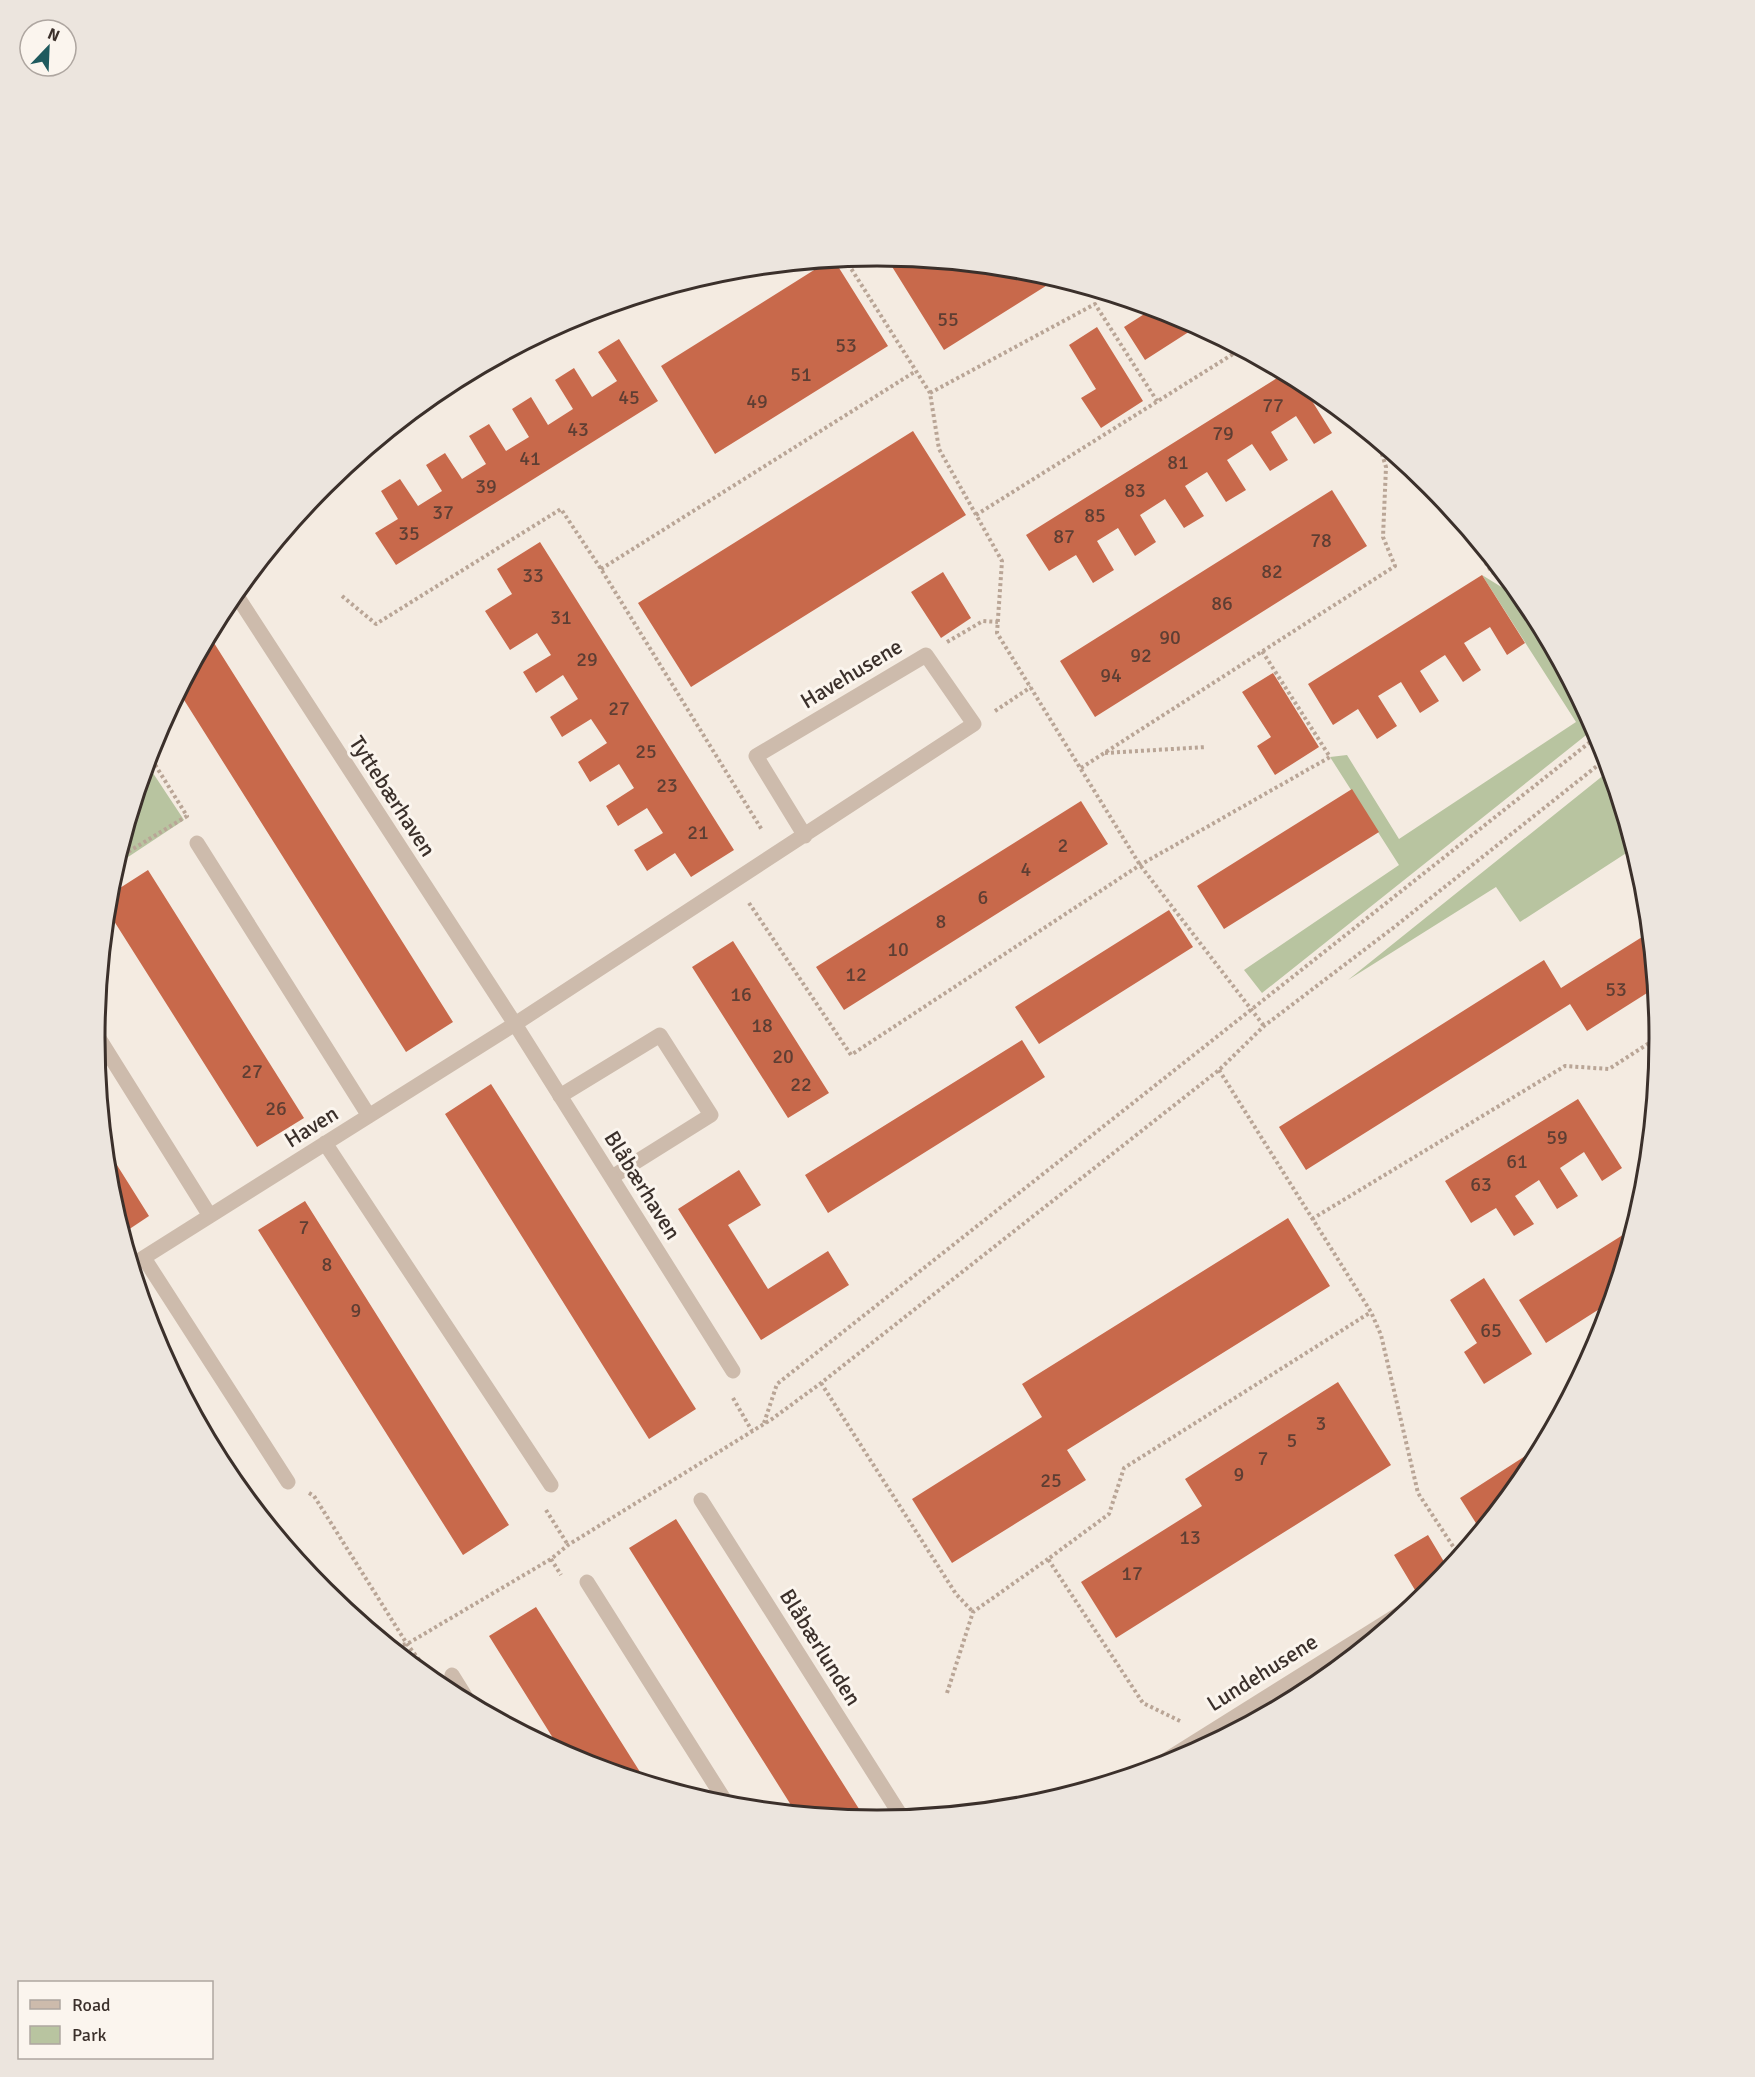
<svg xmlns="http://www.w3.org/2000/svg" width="1755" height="2077" viewBox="0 0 1755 2077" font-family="Signika,sans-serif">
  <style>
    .green { fill: #b8c4a0 }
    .building { fill: #c8694b }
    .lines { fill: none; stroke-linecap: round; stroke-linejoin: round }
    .path { stroke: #b9a596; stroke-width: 4; stroke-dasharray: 3 3; stroke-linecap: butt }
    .service { stroke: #cdbbac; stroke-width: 15 }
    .minor { stroke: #cdbbac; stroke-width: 15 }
    .labels { text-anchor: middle; stroke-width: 6; stroke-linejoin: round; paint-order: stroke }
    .number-label { font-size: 20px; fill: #5e3e33 }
    .street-label { font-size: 22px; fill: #3b302b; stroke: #fbf5ee }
    .rim { fill: none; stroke: #3b302b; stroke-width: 3 }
  </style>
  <rect width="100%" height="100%" fill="#f4ebe1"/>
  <path class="green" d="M 1482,575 L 1529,604 L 1595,728 L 1262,993 L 1244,970 L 1399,865 L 1330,757 L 1347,755 L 1399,839 L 1576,722 Z
    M 147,764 L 184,820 L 116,865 Z
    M 1610,770 L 1634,848 L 1520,922 L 1496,887 L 1348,980 Z"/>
  <path class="building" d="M 902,258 L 1031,271 L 1057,279 L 944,350 L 891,265 Z
    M 830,260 L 834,260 L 888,346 L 715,454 L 661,366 Z
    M 1146,306 L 1177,315 L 1198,326 L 1145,360 L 1124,327 L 1149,311 Z
    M 1097,327 L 1143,401 L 1101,428 L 1081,398 L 1096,389 L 1069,345 Z
    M 619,339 L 658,401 L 396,565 L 375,533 L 398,519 L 381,491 L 400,479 L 418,506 L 442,491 L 426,465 L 445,453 L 462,479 L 486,464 L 469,436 L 489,424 L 506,451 L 529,437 L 512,409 L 531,397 L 548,425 L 573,409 L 555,380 L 574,368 L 592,397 L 617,381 L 598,352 Z
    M 1285,373 L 1299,380 L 1332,433 L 1314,444 L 1296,416 L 1271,432 L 1288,460 L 1270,471 L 1252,444 L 1227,460 L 1246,490 L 1226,502 L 1207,472 L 1185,486 L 1204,516 L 1184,528 L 1165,499 L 1140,515 L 1156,542 L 1135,556 L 1118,528 L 1097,541 L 1114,570 L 1093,583 L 1076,555 L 1049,571 L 1026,535 Z
    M 913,431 L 966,515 L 691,687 L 638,603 Z
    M 1332,490 L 1367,546 L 1095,717 L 1060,661 Z
    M 540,542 L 734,850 L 691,877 L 675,853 L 647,871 L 634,850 L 663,833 L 647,808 L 618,826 L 606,806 L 634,788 L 619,764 L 590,782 L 578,762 L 607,743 L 591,719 L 562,737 L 550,717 L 578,699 L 563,675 L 536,693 L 523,672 L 551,655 L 537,633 L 510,650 L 485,611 L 512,594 L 497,569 Z
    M 943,572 L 971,618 L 941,638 L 911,592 Z
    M 1482,575 L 1525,643 L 1507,655 L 1490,627 L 1464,643 L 1481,670 L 1463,682 L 1445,655 L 1420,671 L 1439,701 L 1420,713 L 1401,682 L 1378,696 L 1397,726 L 1377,739 L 1358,709 L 1333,725 L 1308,684 Z
    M 209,635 L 453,1022 L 406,1052 L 179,692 Z
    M 1273,673 L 1319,747 L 1275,775 L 1257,746 L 1271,737 L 1242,692 Z
    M 1352,789 L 1379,832 L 1224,929 L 1197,886 Z
    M 1081,801 L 1108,844 L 844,1010 L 816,967 Z
    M 148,870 L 304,1118 L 257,1147 L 107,910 L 109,895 Z
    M 1169,910 L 1193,947 L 1039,1044 L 1015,1007 Z
    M 1650,932 L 1655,988 L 1587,1031 L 1570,1004 L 1306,1170 L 1279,1127 L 1544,960 L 1561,988 Z
    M 733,941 L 829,1093 L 788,1118 L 692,967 Z
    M 1022,1040 L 1045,1077 L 828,1213 L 805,1175 Z
    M 491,1084 L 696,1409 L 649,1439 L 445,1114 Z
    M 1578,1099 L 1622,1168 L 1602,1181 L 1584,1152 L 1560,1168 L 1578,1196 L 1557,1209 L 1539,1180 L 1515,1196 L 1534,1224 L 1514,1236 L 1496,1208 L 1471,1223 L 1445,1181 Z
    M 105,1146 L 149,1216 L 122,1234 L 109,1191 Z
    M 739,1170 L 761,1205 L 728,1225 L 768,1289 L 828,1251 L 849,1285 L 761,1340 L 678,1209 Z
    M 305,1201 L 509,1525 L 463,1555 L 258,1230 Z
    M 1288,1218 L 1330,1286 L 1067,1450 L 1086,1480 L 952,1563 L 912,1499 L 1042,1417 L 1022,1384 Z
    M 1634,1228 L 1612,1301 L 1546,1343 L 1519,1300 Z
    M 1484,1278 L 1532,1354 L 1484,1384 L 1464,1352 L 1477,1343 L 1450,1300 Z
    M 1338,1382 L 1391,1465 L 1116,1638 L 1081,1582 L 1202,1506 L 1185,1479 Z
    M 1544,1444 L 1528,1474 L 1481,1531 L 1460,1498 Z
    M 676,1519 L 866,1820 L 796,1813 L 629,1548 Z
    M 1428,1535 L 1449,1570 L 1431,1592 L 1421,1600 L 1394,1555 Z
    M 536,1607 L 647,1783 L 578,1762 L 563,1754 L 489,1636 Z"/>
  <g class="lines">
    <path class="path" d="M 845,259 L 930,393 L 939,449 L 1002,561 L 997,633 L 1140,865 L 1264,1026
      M 930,393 L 1095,304 L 1157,401
      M 1438,493 L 1492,572 L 1512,583
      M 976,515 L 1241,349
      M 601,569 L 916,371
      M 342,596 L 376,624 L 561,509 L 601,569 L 762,830
      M 947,642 L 983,621 L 998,622
      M 995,711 L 1031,687
      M 1105,753 L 1206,747
      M 1081,768 L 1395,566 L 1383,537 L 1386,467 L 1378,441
      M 118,858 L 187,816 L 149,755
      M 749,903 L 851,1055 L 1140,865 L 1330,757 L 1262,651
      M 1219,1070 L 1371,1312 L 1381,1335 L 1418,1493 L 1460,1557
      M 1312,1219 L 1565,1066 L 1609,1069 L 1660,1036
      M 821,1383 L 956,1594 L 973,1612
      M 733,1398 L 752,1431
      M 764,1423 L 777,1384 L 1599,735
      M 309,1493 L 314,1496 L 407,1644 L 426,1669
      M 546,1510 L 568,1545
      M 551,1559 L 561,1575
      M 391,1647 L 407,1644 L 551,1559 L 568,1545 L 772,1419 L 821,1383 L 1219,1070 L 1264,1026 L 1393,928 L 1607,758
      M 947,1693 L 973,1612 L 1048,1559
      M 1180,1721 L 1143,1703 L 1048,1559 L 1109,1514 L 1124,1468 L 1371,1312"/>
    <path class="service" d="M 515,1024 L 974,724 L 926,655 L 756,756 L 805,836
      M 560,1096 L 660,1035 L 711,1115 L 612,1177"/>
    <path class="minor" d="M 235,593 L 515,1024 L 733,1371
      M 197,843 L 369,1116
      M 95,1032 L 210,1216
      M 325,1143 L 551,1485
      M 144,1258 L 288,1482
      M 132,1265 L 515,1024
      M 701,1500 L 903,1819
      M 587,1582 L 729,1807
      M 452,1675 L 470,1704
      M 1150,1770 L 1399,1614"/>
  </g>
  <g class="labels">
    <g class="number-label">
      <text x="948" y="326">55</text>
      <text x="846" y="352">53</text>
      <text x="801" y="381">51</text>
      <text x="629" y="404">45</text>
      <text x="757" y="408">49</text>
      <text x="1273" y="412">77</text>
      <text x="578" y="436">43</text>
      <text x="1223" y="440">79</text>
      <text x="530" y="465">41</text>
      <text x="1178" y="469">81</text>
      <text x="486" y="493">39</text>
      <text x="1135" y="497">83</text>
      <text x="443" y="519">37</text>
      <text x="1095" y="522">85</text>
      <text x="409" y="540">35</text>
      <text x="1064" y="543">87</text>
      <text x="1321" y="547">78</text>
      <text x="1272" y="578">82</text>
      <text x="533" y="582">33</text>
      <text x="1222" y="610">86</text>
      <text x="561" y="624">31</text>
      <text x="1170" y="644">90</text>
      <text x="1141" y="662">92</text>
      <text x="587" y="666">29</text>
      <text x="1111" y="682">94</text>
      <text x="619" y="715">27</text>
      <text x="646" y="758">25</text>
      <text x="667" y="792">23</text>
      <text x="698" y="839">21</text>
      <text x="1063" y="852">2</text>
      <text x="1026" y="876">4</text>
      <text x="983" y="904">6</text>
      <text x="941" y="928">8</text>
      <text x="898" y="956">10</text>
      <text x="856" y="981">12</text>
      <text x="1616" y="996">53</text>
      <text x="741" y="1001">16</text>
      <text x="762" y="1032">18</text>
      <text x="783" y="1063">20</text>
      <text x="252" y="1078">27</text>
      <text x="801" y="1091">22</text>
      <text x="276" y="1115">26</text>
      <text x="1557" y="1144">59</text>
      <text x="1517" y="1168">61</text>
      <text x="1481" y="1191">63</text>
      <text x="304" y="1234">7</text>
      <text x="327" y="1271">8</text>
      <text x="356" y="1317">9</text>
      <text x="1491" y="1337">65</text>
      <text x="1321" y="1430">3</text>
      <text x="1292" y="1447">5</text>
      <text x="1263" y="1465">7</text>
      <text x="1239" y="1481">9</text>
      <text x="1051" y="1487">25</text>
      <text x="1190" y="1544">13</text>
      <text x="1132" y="1580">17</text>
    </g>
    <g class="street-label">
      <text transform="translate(851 673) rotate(-31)" y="8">Havehusene</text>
      <text transform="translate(393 796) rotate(57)" y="8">Tyttebærhaven</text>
      <text transform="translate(311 1126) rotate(-32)" y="8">Haven</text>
      <text transform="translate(643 1185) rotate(58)" y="8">Blåbærhaven</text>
      <text transform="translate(821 1647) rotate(58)" y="8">Blåbærlunden</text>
      <text transform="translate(1262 1672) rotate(-32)" y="8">Lundehusene</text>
    </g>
  </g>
  <path d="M0 0H1755V2077H0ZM105 1038a772 772 0 1 1 1544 0a772 772 0 1 1-1544 0Z" fill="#ece5de" fill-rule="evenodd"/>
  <path class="rim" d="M105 1038a772 772 0 1 1 1544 0a772 772 0 1 1-1544 0Z"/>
  <rect x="18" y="1981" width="195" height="78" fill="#fbf5ee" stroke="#aea6a0" stroke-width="1.5"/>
  <rect x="30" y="2000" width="30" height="9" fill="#cdbbac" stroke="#aea6a0" stroke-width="1.5"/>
  <text x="72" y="2011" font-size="18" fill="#3b302b">Road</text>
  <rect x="30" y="2026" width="30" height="18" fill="#b8c4a0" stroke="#aea6a0" stroke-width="1.5"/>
  <text x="72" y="2041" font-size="18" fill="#3b302b">Park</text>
  <g transform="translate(48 48) rotate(23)"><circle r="28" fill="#fbf5ee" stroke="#aea6a0" stroke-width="1.5"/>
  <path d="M0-4.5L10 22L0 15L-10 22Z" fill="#1f5a5e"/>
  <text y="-9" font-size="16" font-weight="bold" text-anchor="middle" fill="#3b302b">N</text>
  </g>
</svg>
